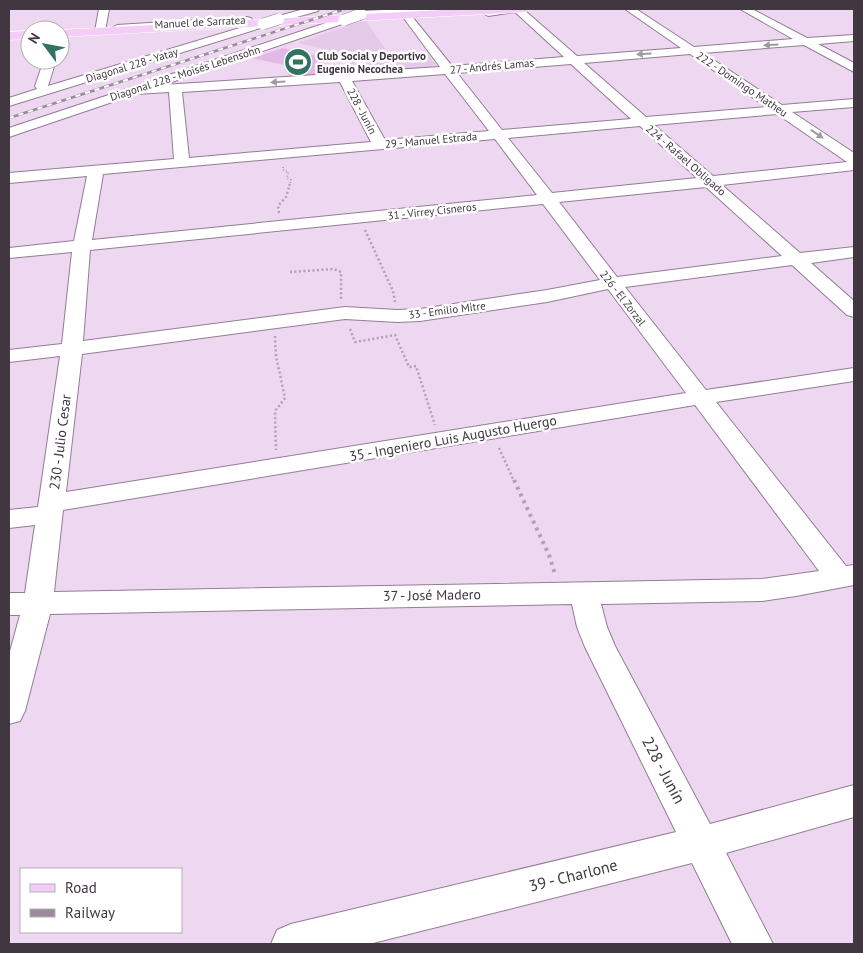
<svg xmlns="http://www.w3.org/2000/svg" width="863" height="953" viewBox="0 0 863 953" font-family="'PT Sans',sans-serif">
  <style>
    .built { fill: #e5c9e8 }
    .green { fill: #e2b8e7 }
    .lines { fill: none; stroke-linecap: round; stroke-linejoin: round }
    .minor-casing { stroke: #927d94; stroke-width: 2 }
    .major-casing { stroke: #fff; stroke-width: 1 }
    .path-far2 { stroke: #b2a0b4; stroke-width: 2; stroke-dasharray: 1 2; stroke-linecap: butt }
    .path-far1 { stroke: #b2a0b4; stroke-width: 2.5; stroke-dasharray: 2 2.5; stroke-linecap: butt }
    .path { stroke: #b2a0b4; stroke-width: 4; stroke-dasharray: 3 4.5; stroke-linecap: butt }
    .minor { fill: #fff; fill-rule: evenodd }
    .major { fill: #f3cdf7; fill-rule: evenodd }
    .rail-casing { stroke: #9b8a9c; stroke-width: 2.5 }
    .rail { stroke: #fff; stroke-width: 2; stroke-dasharray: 5; stroke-linecap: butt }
    .minor-bridge-casing { stroke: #927d94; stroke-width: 12; stroke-linecap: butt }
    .minor-bridge { stroke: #fff; stroke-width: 11 }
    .oneway { fill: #a09ba0 }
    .labels { text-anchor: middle; stroke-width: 5; stroke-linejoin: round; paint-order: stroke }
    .far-street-label { font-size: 11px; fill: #403741; stroke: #fff }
    .far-poi-label { font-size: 11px; font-weight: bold; fill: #403741; stroke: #fff; text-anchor: start }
    .street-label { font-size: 14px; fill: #403741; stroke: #fff }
    .near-street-label { font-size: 16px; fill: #403741; stroke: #fff }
  </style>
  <rect width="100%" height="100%" fill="#eed7f0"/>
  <path class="built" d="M 361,21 L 366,21 L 389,54 L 426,52 L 436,65 L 428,68 L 354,73 L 343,53 L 298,43 Z"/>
  <path class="green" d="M 283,48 L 322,57 L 332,75 L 290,78 L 285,65 L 252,58 Z"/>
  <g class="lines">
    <g class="minor-casing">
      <path id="minor" d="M 99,9 L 109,9 L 105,31 L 100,34 L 95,31 Z
        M 304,9 L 319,9 L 318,11 L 279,22 L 274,19 L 275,17 Z
        M 402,9 L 456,9 L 451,12 L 410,14 L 452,66 L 564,57 L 515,12 L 488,16 L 483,13 L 484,11 L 523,9 L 577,56 L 681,48 L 625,9 L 636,9 L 694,47 L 793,39 L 740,9 L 752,9 L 807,38 L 854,35 L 854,41 L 818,44 L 854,63 L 854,72 L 804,45 L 703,53 L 782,105 L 854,99 L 854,107 L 792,112 L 854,153 L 854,170 L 722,185 L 800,253 L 854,247 L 854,257 L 811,263 L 854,301 L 854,317 L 847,315 L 792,265 L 625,287 L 706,390 L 854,368 L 854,381 L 716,402 L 846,566 L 854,565 L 854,585 L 796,596 L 762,601 L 601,604 L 607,627 L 615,646 L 710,824 L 854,785 L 854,817 L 726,853 L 773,944 L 732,944 L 692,863 L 369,944 L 271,944 L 277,930 L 291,924 L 676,832 L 585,647 L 577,627 L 572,604 L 50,614 L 25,711 L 20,721 L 9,724 L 9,655 L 20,615 L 9,615 L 9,593 L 25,593 L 35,525 L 9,528 L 9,510 L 38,507 L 60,356 L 9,362 L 9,350 L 62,344 L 72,252 L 9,258 L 9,248 L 74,241 L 87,176 L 9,183 L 9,173 L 174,159 L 169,92 L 136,94 L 9,137 L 9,128 L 344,17 L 349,20 L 348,22 L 163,85 L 440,67 L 403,17 L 405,15 L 363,17 L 358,14 L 363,11 ZM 690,54 L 766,107 L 646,117 L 584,63 ZM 571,64 L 631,119 L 502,130 L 457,73 ZM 445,74 L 489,131 L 385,140 L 352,81 ZM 340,82 L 371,142 L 189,158 L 182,92 ZM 777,114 L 847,162 L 713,176 L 654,125 ZM 640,126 L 697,178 L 552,193 L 508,138 ZM 495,139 L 537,195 L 92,240 L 103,174 ZM 706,187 L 782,256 L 617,277 L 559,202 ZM 543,204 L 600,280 L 547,290 L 420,309 L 397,310 L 345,307 L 83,341 L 90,250 ZM 608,289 L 686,393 L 66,492 L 82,354 L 345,319 L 397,322 L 420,321 L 547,302 ZM 695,405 L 819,571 L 762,579 L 54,592 L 63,510 Z
        M 247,17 L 251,18 L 252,20 L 251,22 L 117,31 L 112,28 L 117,25 Z
        M 263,21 L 267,22 L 268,24 L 267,26 L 9,106 L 9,98 L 37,89 L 35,86 L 44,60 L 56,60 L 48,86 Z"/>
    </g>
    <g class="major-casing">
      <path id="major" d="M 462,9 L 531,9 L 525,12 L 60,37 L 60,30 L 58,30 Z
        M 30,31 L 30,39 L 9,40 L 9,32 Z"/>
    </g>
    <path class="path-far2" d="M 283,167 L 283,170 L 288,172 L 287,178 L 291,180 L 289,186"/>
    <path class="path-far1" d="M 279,213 L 278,206 L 286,197 L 290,184
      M 365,230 L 393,291 L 395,302
      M 290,272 L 334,269 L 341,272 L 341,299
      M 350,329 L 355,342 L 395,335 L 409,367 L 416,366 L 435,425
      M 275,336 L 276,356 L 285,398 L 275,411 L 276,450
      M 499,448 L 514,481"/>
    <path class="path" d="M 514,480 L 549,555 L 555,574"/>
    <use href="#minor" class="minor"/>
    <use href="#major" class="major"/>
    <g class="rail-casing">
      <path id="rail" d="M 9,118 L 345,9"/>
    </g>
    <use href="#rail" class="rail"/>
    <g class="minor-bridge-casing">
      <path id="minor-bridge" d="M 344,20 L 361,14
        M 263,24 L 279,19"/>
    </g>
    <use href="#minor-bridge" class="minor-bridge"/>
  </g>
  <defs><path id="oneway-solid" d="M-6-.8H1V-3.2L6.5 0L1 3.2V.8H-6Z" transform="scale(1.25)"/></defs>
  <g class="oneway">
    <use href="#oneway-solid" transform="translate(771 45) rotate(176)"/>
    <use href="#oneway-solid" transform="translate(644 54) rotate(176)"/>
    <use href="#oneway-solid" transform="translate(278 82) rotate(176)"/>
    <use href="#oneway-solid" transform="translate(817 134) rotate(34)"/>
  </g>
  <defs>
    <g id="stadium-disc" transform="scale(1.4375)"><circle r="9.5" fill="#317260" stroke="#fff"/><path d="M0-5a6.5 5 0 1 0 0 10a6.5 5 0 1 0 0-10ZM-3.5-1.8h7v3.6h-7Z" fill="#fff"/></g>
  </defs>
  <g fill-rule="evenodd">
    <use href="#stadium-disc" x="298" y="62"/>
  </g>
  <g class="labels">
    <g class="far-street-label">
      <text transform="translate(200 22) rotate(-3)" y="4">Manuel de Sarratea</text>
      <text transform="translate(132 65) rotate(-17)" y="4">Diagonal 228 - Yatay</text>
      <text transform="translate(492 66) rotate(-5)" y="4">27 - Andrés Lamas</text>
      <text transform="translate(185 73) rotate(-18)" y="4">Diagonal 228 - Moisés Lebensohn</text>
      <text transform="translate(742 84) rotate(34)" y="4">222 - Domingo Matheu</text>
      <text transform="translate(362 111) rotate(62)" y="4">228 - Junín</text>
      <text transform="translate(431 140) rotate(-5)" y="4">29 - Manuel Estrada</text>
      <text transform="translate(686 160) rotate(41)" y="4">224 - Rafael Obligado</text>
      <text transform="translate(432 211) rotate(-6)" y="4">31 - Virrey Cisneros</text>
      <text transform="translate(623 298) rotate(52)" y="4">226 - El Zorzal</text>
      <text transform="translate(447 310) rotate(-7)" y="4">33 - Emilio Mitre</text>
    </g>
    <g class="far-poi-label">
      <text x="317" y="60">Club Social y Deportivo<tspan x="317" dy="13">Eugenio Necochea</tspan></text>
    </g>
    <g class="street-label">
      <text transform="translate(453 438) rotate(-10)" y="5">35 - Ingeniero Luis Augusto Huergo</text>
      <text transform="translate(60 442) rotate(-83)" y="5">230 - Julio Cesar</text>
      <text transform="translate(432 595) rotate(-1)" y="5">37 - José Madero</text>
    </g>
    <g class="near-street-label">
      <text transform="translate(664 770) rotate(62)" y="6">228 - Junín</text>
      <text transform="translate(573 875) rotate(-14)" y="6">39 - Charlone</text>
    </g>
  </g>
  <rect width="863" height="953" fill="none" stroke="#403741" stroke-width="20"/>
  <rect x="20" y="868" width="162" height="65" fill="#ffffff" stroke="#b3afb3"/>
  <rect x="30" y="884" width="25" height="8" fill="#f3cdf7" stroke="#b3afb3"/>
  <text x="65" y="893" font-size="15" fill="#403741">Road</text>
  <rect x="30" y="909" width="25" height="8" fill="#9b8a9c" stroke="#b3afb3"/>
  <text x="65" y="918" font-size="15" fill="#403741">Railway</text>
  <g transform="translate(45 45) rotate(302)"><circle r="24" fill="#ffffff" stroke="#b3afb3"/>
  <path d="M0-4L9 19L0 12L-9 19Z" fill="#317260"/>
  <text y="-8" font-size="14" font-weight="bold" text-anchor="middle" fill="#403741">N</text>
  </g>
</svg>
